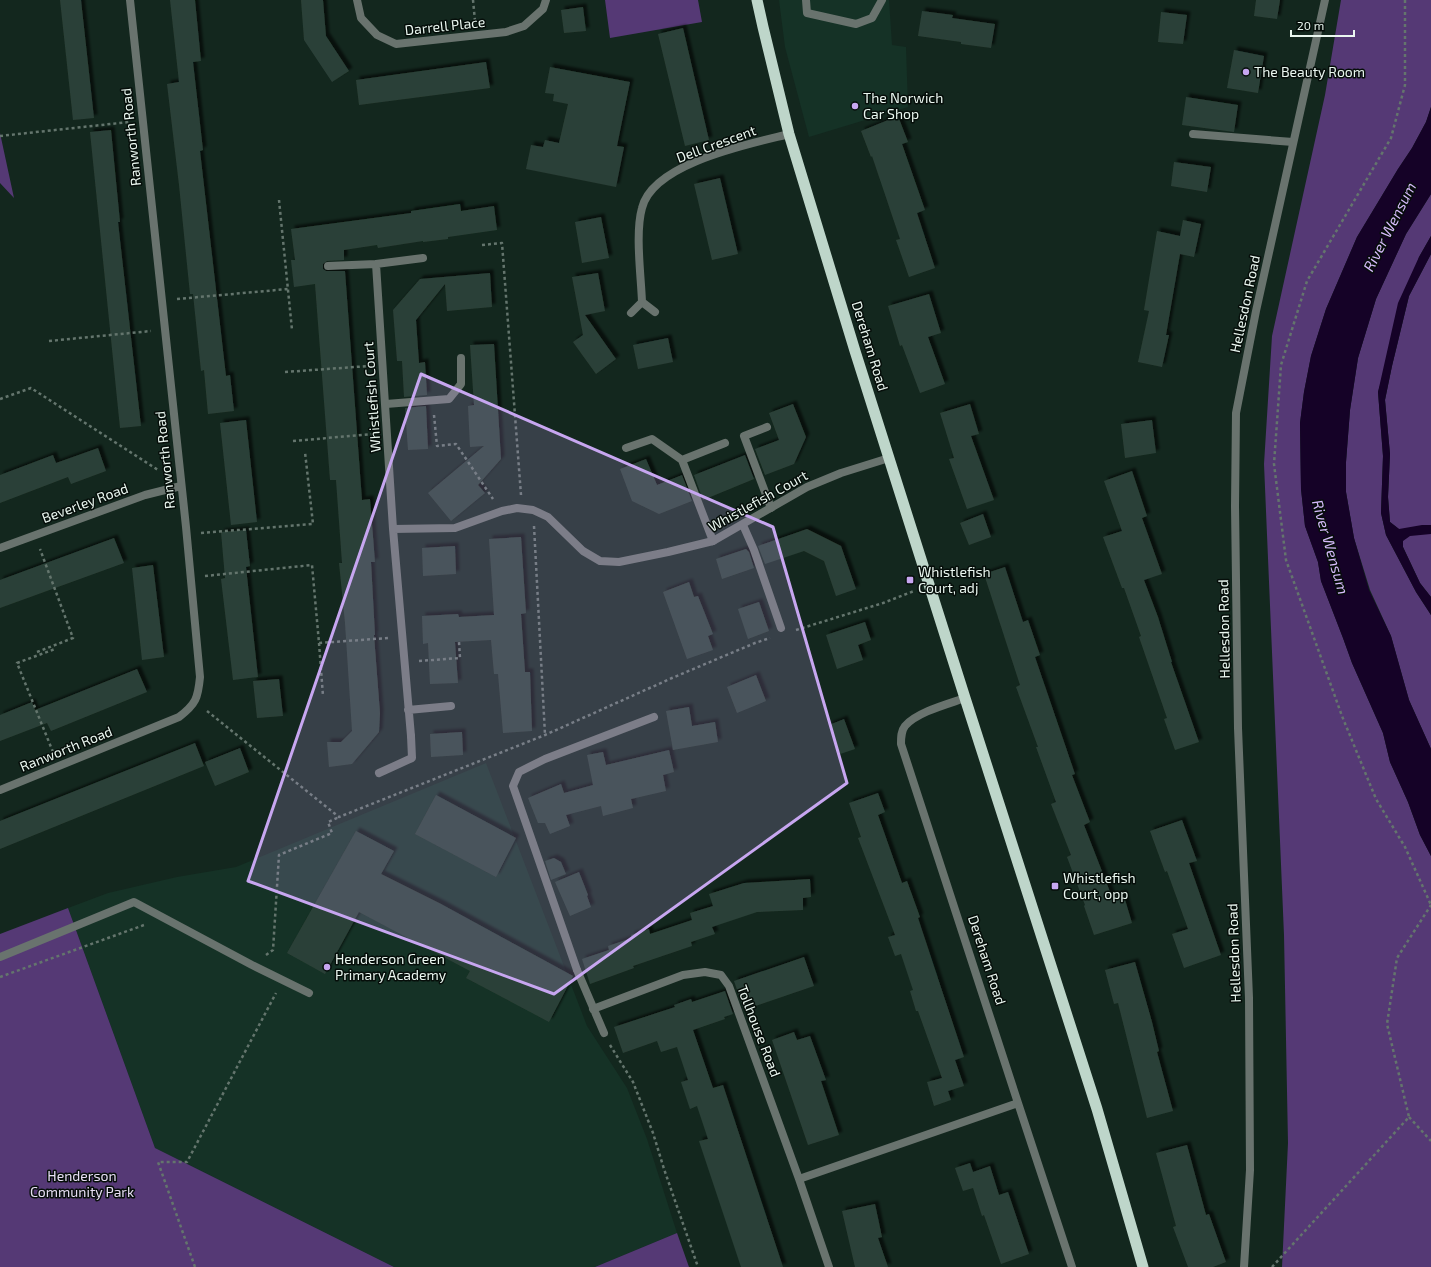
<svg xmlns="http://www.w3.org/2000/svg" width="1431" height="1267" viewBox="0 0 1431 1267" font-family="'Exo 2',sans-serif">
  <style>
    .built { fill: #153226 }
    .green { fill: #553975 }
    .water { fill: #150227 }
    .building { fill: #2c4037; filter: url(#shadow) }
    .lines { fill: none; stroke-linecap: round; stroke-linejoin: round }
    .path { stroke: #64756d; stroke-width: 2.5; stroke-dasharray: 3 3; stroke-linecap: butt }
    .service { stroke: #69736e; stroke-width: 8 }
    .minor { stroke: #69736e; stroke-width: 8 }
    .trunk { stroke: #bed6ca; stroke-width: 11 }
    .marked { fill: #c7a6f0; fill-opacity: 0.2; stroke: #c7a6f0; stroke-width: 3; stroke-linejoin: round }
    .poi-dot { fill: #c7a6f0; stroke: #060e0a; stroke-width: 1.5 }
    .labels { text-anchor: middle; stroke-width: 3; stroke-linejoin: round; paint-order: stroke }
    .street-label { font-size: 14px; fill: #eaf7f0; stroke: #060e0a }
    .poi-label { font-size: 14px; fill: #eaf7f0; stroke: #060e0a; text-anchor: start }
    .park-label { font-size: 14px; fill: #e8dff5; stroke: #060e0a }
    .water-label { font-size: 15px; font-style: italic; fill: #d6bafb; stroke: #060e0a }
  </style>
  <defs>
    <filter id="shadow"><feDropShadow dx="3.5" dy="-3.5" stdDeviation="1" flood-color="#0009"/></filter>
  </defs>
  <rect width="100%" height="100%" fill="#13271e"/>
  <path class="built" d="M 779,0 L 889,0 L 892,45 L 906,47 L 908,107 L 809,137 L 785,47 Z
    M 486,763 L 587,1026 L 627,1088 L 647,1139 L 677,1233 L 595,1267 L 394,1267 L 155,1148 L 68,908 L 108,893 L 177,877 L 236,867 Z"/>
  <path class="green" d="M 605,0 L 698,0 L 702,22 L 610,38 Z
    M 1341,0 L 1431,0 L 1431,107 L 1426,122 L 1412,148 L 1398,169 L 1357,237 L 1326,309 L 1311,356 L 1304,392 L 1300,423 L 1301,489 L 1305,526 L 1318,562 L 1321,581 L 1343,638 L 1352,663 L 1383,733 L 1390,762 L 1408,802 L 1420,835 L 1431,856 L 1431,1267 L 1282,1267 L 1288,1143 L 1284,935 L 1264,464 L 1272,336 L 1325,95 Z
    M 0,133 L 14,198 L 0,183 Z
    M 1431,194 L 1431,236 L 1419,257 L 1378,392 L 1383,456 L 1381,513 L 1386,535 L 1416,592 L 1431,615 L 1431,749 L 1409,700 L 1391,636 L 1370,590 L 1354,538 L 1346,492 L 1346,462 L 1350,410 L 1358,358 L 1376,299 L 1406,234 Z
    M 1431,254 L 1431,597 L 1420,583 L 1403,547 L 1403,541 L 1399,529 L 1390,522 L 1388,497 L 1390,454 L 1385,400 L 1392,366 L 1409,296 Z
    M 68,908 L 155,1148 L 394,1267 L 0,1267 L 0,934 Z
    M 677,1233 L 689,1267 L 595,1267 Z"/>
  <path class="water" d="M 1431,107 L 1431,194 L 1406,234 L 1376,299 L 1358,358 L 1350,410 L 1346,462 L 1346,492 L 1354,538 L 1369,590 L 1391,636 L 1409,700 L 1431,749 L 1431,856 L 1420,835 L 1408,802 L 1390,762 L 1383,733 L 1352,663 L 1343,638 L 1321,581 L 1318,562 L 1305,526 L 1301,489 L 1300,423 L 1304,392 L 1311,356 L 1326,309 L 1357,237 L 1398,169 L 1412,148 L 1426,122 Z
    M 1431,236 L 1431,254 L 1409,296 L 1392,366 L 1385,400 L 1390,454 L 1388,497 L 1390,522 L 1399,529 L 1422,525 L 1431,525 L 1431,534 L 1410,536 L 1403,541 L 1403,547 L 1420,583 L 1431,597 L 1431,615 L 1416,592 L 1386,535 L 1381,513 L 1383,456 L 1378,392 L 1398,303 L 1419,257 Z"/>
  <path class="building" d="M 60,0 L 81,0 L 94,118 L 73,120 Z
    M 170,0 L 195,0 L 201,61 L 193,62 L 203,150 L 200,151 L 226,376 L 230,375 L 234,411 L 208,414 L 204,370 L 201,371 L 193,294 L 190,294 L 179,185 L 167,84 L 179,82 Z
    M 301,0 L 323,0 L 326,36 L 349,71 L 332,82 L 304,40 Z
    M 1256,0 L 1280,0 L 1277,19 L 1254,16 Z
    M 583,7 L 586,31 L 564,33 L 561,10 Z
    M 922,11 L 953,15 L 952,18 L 995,24 L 991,48 L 961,44 L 961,42 L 918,36 Z
    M 1161,12 L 1187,15 L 1183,44 L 1158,42 Z
    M 683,28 L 709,140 L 685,146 L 658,34 Z
    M 1234,50 L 1264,56 L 1258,93 L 1227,88 Z
    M 486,62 L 490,88 L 359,105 L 356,80 Z
    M 550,67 L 630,82 L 617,146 L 624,147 L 616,187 L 526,169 L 531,145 L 543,147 L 545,140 L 559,143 L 568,104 L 553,101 L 554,94 L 545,93 Z
    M 1186,97 L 1238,105 L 1234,132 L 1182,125 Z
    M 898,116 L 908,142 L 902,144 L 925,210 L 917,213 L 935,268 L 909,277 L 896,240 L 900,239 L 872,156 L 871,157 L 861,131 Z
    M 111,130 L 120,222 L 118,222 L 141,426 L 120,428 L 90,132 Z
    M 1174,162 L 1211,167 L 1207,192 L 1171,186 Z
    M 720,178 L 738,254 L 712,260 L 694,184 Z
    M 460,204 L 461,211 L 494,206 L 497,230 L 448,237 L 448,239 L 423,242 L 423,241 L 378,248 L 377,245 L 344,250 L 344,260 L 327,261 L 323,264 L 323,269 L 326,271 L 345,271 L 362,500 L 370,499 L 375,562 L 371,562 L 375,635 L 374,635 L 380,713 L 379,732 L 352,764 L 329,767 L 327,742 L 341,742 L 352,731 L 345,623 L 339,563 L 342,563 L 336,480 L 330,480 L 315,284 L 294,287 L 291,260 L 295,260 L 291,229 L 411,213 L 411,211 Z
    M 601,217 L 609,258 L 582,263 L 575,222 Z
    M 1183,220 L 1201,224 L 1194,257 L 1180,254 L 1166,335 L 1169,335 L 1162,367 L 1138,362 L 1149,311 L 1144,310 L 1157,231 L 1180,236 Z
    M 490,273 L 492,307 L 447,311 L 445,284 L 416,320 L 419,363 L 425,362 L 427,395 L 404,397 L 402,361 L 397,361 L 393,310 L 420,279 Z
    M 598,273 L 605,311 L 585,315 L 616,359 L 596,374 L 573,342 L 583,335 L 572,277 Z
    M 929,294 L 941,333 L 928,337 L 945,384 L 920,393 L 902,345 L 900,346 L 888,306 Z
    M 668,338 L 673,362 L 638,369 L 633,345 Z
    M 494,344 L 501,459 L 478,485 L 485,493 L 451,521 L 428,493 L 484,446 L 470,447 L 468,406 L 474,405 L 470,345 Z
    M 793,404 L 806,437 L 794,464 L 765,475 L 755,449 L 779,440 L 769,413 Z
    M 970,404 L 979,434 L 971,436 L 994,500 L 967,509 L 949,459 L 954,458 L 940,413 Z
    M 426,406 L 428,449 L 408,450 L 405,408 Z
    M 246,420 L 257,522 L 231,525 L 220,423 Z
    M 1152,420 L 1156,453 L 1125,458 L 1121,424 Z
    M 98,448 L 106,471 L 71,484 L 68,477 L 0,503 L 0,475 L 53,455 L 56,463 Z
    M 745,455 L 754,479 L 703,500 L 694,475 Z
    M 646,459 L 657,485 L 682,475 L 692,501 L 659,514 L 632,501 L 620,469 Z
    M 1132,471 L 1147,516 L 1142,518 L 1162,574 L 1144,580 L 1158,617 L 1172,662 L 1171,662 L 1199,742 L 1175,750 L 1164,719 L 1167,718 L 1139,637 L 1141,636 L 1124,588 L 1122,588 L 1103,537 L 1122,531 L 1104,481 Z
    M 983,514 L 991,537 L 969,545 L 960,523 Z
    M 807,529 L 841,546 L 856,589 L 836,596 L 824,561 L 804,551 L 765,564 L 758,546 Z
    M 246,530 L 250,566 L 246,567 L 258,677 L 233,680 L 221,579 L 225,578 L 221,532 Z
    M 521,537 L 526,613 L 521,614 L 525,672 L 530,672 L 532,731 L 503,733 L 498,674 L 494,674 L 491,640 L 455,642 L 458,683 L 430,684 L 428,643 L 423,644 L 422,616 L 458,614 L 459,617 L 494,615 L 489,539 Z
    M 114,538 L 124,563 L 0,608 L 0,580 Z
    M 455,546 L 456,574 L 423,576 L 422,548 Z
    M 746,549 L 749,552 L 754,568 L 722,579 L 716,559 Z
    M 153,565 L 164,657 L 142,660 L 132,568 Z
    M 1005,567 L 1023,622 L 1028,620 L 1040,655 L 1035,657 L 1075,774 L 1072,775 L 1090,822 L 1084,825 L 1112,897 L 1123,893 L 1132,923 L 1094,935 L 1084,906 L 1085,905 L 1067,857 L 1071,855 L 1051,804 L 1056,802 L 1036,747 L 1038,747 L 1016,687 L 1020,685 L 984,574 Z
    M 689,582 L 694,597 L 698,596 L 713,634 L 708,636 L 713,650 L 687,659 L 663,592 Z
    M 759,602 L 769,631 L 748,639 L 738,609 Z
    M 865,622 L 871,640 L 858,645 L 863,660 L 837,669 L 826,635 Z
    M 137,669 L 147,692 L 51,731 L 47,723 L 0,741 L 0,715 L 32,702 L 35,710 Z
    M 756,675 L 766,701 L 737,713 L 727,687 Z
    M 279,679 L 283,716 L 257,718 L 253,681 Z
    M 689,707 L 692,726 L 715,722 L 718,742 L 673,750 L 666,711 Z
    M 844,719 L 855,749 L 840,754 L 829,725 Z
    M 462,732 L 463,755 L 431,757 L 430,734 Z
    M 195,743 L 204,766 L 0,849 L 0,821 Z
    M 240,748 L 249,772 L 215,786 L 205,762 Z
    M 669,750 L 674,772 L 663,775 L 666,791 L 631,799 L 633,808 L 603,816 L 601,806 L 566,815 L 570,826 L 550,834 L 545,823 L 538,823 L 528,798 L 561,784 L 564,793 L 593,785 L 587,755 L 603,752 L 606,765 Z
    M 878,793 L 885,812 L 878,815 L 902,883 L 907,881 L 920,917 L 918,918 L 964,1057 L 955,1060 L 964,1086 L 948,1091 L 951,1100 L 934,1106 L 927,1082 L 942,1078 L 918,1011 L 916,1011 L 910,991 L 913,990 L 901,954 L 895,956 L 888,937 L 895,935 L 858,838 L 861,837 L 849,803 Z
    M 436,795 L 516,838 L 496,877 L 415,834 Z
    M 1182,820 L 1197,861 L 1189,863 L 1221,955 L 1184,968 L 1172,934 L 1188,929 L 1167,871 L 1165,872 L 1150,831 Z
    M 356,831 L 394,851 L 381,874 L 441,904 L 573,976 L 549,1022 L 466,978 L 470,971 L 359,912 L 325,974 L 287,953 Z
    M 554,858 L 561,862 L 566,874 L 551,880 L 545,861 Z
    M 579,872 L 588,895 L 587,896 L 591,907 L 570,916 L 555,882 Z
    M 810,879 L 811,897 L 803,898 L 803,910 L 757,912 L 712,927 L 715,934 L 691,942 L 692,946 L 633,966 L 634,968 L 590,984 L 582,959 L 609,950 L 608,946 L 632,938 L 631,935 L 649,929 L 650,934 L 692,920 L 690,913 L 713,906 L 709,894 L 744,883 Z
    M 804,957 L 814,986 L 744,1010 L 734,981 Z
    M 1135,962 L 1152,1022 L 1159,1051 L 1157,1052 L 1173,1111 L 1147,1118 L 1118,1003 L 1114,1004 L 1105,970 Z
    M 725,991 L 733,1014 L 724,1017 L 725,1019 L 693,1030 L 713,1088 L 723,1085 L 783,1267 L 741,1267 L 699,1141 L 708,1139 L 697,1106 L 690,1109 L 681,1082 L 688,1080 L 677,1047 L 661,1052 L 657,1041 L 623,1053 L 614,1027 L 675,1007 L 674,1005 L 691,999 L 692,1002 Z
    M 794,1032 L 797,1040 L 810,1036 L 826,1080 L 821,1081 L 839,1135 L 808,1145 L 772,1040 Z
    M 1187,1145 L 1206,1215 L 1209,1214 L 1226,1262 L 1213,1267 L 1188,1267 L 1173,1227 L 1176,1226 L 1156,1153 Z
    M 970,1163 L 973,1172 L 990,1166 L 999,1195 L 1008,1192 L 1029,1254 L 1001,1264 L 984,1215 L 982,1216 L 973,1188 L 963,1191 L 955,1168 Z
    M 875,1204 L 882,1237 L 878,1238 L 888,1267 L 855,1267 L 842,1211 Z"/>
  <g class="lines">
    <path class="path" d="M 473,0 L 475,21
      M 1405,0 L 1405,85 L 1391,138 L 1307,281 L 1281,365 L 1274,464 L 1286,560 L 1342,716 L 1376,799 L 1405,847 L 1431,905
      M 0,136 L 129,122
      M 279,200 L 292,330
      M 482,245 L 502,243 L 521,495
      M 177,299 L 288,289
      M 49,341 L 151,331
      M 285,372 L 369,366
      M 0,399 L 31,388 L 158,470
      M 434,415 L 437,446 L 456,444 L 493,499
      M 293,441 L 373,434
      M 534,526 L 545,735
      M 201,533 L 313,524 L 305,452
      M 205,576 L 312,565 L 319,643 L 388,638
      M 796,630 L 883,603 L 914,591
      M 319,643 L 323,696
      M 37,652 L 73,638 L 40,549
      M 419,661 L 460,658 L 459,642
      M 207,711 L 339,817 L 545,735 L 672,678 L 755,643 L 770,638
      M 53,752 L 17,663 L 55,649
      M 266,955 L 273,950 L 279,855 L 332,833 L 328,822 L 339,817
      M 0,977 L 144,925
      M 610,1045 L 633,1082 L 653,1133 L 664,1169 L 698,1267
      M 1409,1117 L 1431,1141
      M 195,1267 L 158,1162 L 187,1162 L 276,993
      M 1272,1267 L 1409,1117 L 1387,1024 L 1397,958 L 1431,905"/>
    <path class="service" d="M 806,0 L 807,13 L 856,24 L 872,18 L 882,0
      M 1193,134 L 1293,142
      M 386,404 L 449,399 L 461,384 L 461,358
      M 767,427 L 744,436 L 771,508
      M 626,448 L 652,439 L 682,460
      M 743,525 L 754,550 L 781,628
      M 713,541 L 682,460 L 725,443
      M 379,773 L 412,758 L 411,736
      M 0,957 L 134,902 L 252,965 L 309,993
      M 577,970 L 513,786 L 519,772 L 545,759 L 654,717"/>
    <path class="minor" d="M 357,0 L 361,18 L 377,35 L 396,44 L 506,32 L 524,26 L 543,9 L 546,0
      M 423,258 L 376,264 L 393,529 L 455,528 L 502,511 L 517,508 L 533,510 L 548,517 L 583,551 L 600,561 L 619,562 L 668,552 L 713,541 L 807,487 L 841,473 L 889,458
      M 328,266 L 376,264
      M 655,312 L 642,302 C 641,275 635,233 642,208 C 653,163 749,144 789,134
      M 631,313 L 642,302
      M 393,529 L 411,736
      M 0,548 L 145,495 L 181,486
      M 965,698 C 948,704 917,712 905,726 C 901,731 901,737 901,744 L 1018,1103 L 1072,1267
      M 408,710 L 451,706
      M 0,790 L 179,717 C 196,704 198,698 200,677 L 186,527 L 130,0
      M 577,970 L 604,1033
      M 593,1009 L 683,975 L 705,972 L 721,975 L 729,986 L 799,1179 L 829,1267
      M 799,1179 L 1018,1103
      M 1244,1267 L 1250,1170 L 1249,998 L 1238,728 L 1235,506 L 1236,413 L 1256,311 L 1325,0"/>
    <path class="trunk" d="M 757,0 L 763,27 L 789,134 L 855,351 L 965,698 L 1097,1109 L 1143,1267"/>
  </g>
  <path class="marked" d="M 421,374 L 773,527 L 847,783 L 554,994 L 248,881 Z"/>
  <g class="poi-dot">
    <circle cx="1246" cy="72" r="4"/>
    <circle cx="855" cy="106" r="4"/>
    <rect x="906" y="576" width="8" height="8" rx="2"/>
    <rect x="1051" y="882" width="8" height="8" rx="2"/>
    <circle cx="327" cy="967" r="4"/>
  </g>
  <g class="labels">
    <g class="street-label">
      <text transform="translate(445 26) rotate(-6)" y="5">Darrell Place</text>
      <text transform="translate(131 137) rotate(-96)" y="5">Ranworth Road</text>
      <text transform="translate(716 144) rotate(-20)" y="5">Dell Crescent</text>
      <text transform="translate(1245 304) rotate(-78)" y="5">Hellesdon Road</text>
      <text transform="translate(870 346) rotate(73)" y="5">Dereham Road</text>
      <text transform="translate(372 397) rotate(-94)" y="5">Whistlefish Court</text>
      <text transform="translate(165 460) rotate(-96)" y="5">Ranworth Road</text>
      <text transform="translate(758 501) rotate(-29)" y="5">Whistlefish Court</text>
      <text transform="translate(85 503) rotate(-20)" y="5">Beverley Road</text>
      <text transform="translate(1224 629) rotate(-91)" y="5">Hellesdon Road</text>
      <text transform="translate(66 749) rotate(-22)" y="5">Ranworth Road</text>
      <text transform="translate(1234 953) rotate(-92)" y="5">Hellesdon Road</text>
      <text transform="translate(987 960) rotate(72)" y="5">Dereham Road</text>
      <text transform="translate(759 1031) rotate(69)" y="5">Tollhouse Road</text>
    </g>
    <g class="poi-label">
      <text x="1254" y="77">The Beauty Room</text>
      <text x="863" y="103">The Norwich<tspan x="863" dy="16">Car Shop</tspan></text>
      <text x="918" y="577">Whistlefish<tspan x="918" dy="16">Court, adj</tspan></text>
      <text x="1063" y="883">Whistlefish<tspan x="1063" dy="16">Court, opp</tspan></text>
      <text x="335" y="964">Henderson Green<tspan x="335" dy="16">Primary Academy</tspan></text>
    </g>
    <g class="park-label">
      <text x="82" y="1181">Henderson<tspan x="82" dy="16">Community Park</tspan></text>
    </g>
    <g class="water-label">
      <text transform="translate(1390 227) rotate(-63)" y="5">River Wensum</text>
      <text transform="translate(1330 547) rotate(74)" y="5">River Wensum</text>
    </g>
  </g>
  <path d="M1291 30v6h63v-6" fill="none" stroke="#eaf7f0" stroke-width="2"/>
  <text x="1297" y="30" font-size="12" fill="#eaf7f0" stroke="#060e0a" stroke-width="3" paint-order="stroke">20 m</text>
</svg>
